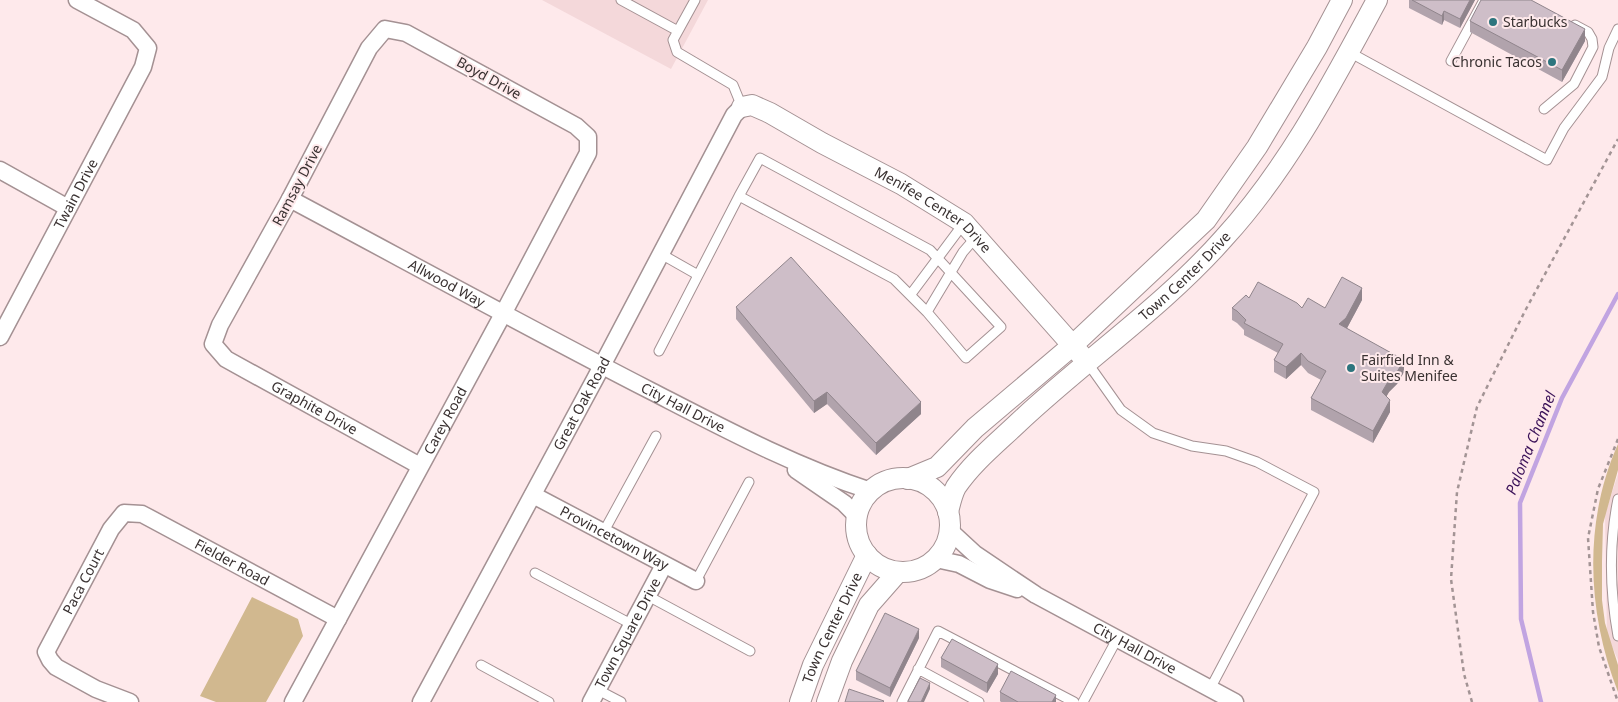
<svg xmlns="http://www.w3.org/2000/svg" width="1618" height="702" viewBox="0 0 1618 702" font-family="'Noto Sans',sans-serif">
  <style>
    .built { fill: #f4d8da }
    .green { fill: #d1b88f }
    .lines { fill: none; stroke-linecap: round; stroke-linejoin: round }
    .stream { stroke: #c1a4e1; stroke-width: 4.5 }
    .service-casing { stroke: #a49193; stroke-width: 11 }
    .minor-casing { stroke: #a49193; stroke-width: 19 }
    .tertiary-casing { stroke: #a49193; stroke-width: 22 }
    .path { stroke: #a39495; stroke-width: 2.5; stroke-dasharray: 4 4; stroke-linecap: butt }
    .service { stroke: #fff; stroke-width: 9 }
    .minor { stroke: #fff; stroke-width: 16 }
    .tertiary { stroke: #fff; stroke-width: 20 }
    .wall { fill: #b1a3ac }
    .shaded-wall { fill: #90858c }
    .building { fill: #cebec8; stroke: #90858c }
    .poi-dot { fill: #2d757e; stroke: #fee9eb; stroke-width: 2 }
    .labels { text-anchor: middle; stroke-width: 4; stroke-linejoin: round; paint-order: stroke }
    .poi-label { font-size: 14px; fill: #393131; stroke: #fee9eb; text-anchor: start }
    .street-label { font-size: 14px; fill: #393131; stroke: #fee9eb }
    .water-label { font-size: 15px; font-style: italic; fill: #3b1259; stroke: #fee9eb }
  </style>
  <rect width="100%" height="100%" fill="#fee9eb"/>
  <path class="built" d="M 542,0 L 708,0 L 671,69 Z
    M 1618,474 L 1618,660 L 1607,635 L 1605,514 Z"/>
  <path class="green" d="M 1618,444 L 1618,470 L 1603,524 L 1602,561 L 1602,600 L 1605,623 L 1618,665 L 1618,692 C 1587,613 1583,522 1618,444 Z
    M 252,597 L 298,619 L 303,636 L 266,702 L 216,702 L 200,696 Z"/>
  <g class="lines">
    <path class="stream" d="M 1541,702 L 1521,619 L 1520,503 L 1562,398 L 1618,294"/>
    <g class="service-casing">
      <path id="service" d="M 621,0 L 678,31
        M 695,0 L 673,40 L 677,52 L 733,85 L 742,107
        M 1349,52 L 1547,160 L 1564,128 L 1602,77 L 1609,48 L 1618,29
        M 1451,61 L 1484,0
        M 1544,109 L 1574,84 L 1593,47 L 1592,39 L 1588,32 L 1575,25
        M 661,254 L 698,275
        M 911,294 L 964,223
        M 927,312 L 963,252 L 976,237
        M 659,351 L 739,196 L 894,279 L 927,312 L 966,358 L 1001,327 L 930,250 L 760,158 L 739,196
        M 1087,362 L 1121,410 L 1153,433 L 1192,446 L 1226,451 L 1257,462 L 1314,492 L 1210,689
        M 1618,499 C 1609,543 1610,592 1618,636
        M 603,533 L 656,436
        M 535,573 L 633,625
        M 696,581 L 749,482
        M 648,596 L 750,651
        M 481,665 L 549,702
        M 918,669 L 979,702
        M 598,690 L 621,702
        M 902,702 L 938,631 L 1074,702
        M 1083,702 L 1117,639"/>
    </g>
    <g class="minor-casing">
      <g id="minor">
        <path d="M 0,170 L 68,208"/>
        <path id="s1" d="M 290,199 C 410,263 530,329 651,391 C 723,428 794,466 871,491"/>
        <path id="s2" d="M 0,337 L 143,67 L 148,48 L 133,30 L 77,0"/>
        <path d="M 796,470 L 844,503 L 857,516"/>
        <path id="s3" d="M 533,495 L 696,581"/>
        <path id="s4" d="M 949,530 L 975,554 L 1036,595 L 1235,702"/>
        <path d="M 936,559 L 959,564 L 990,580 L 1017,589"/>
        <path id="s5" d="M 130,702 L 96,689 L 56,667 L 50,660 L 46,652 L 111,529 L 124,513 L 142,514 L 338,619"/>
        <path id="s6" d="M 293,702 L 503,314 L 588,153 L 588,137 L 576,126 L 406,33 L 385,29 L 369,48 L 290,199 L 220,325 L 213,344 L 226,359 L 420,466"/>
        <path id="s7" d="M 421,702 L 595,379 L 734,115 L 742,107"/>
        <path id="s8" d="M 591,702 L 664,565"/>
      </g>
    </g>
    <g class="tertiary-casing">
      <g id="tertiary">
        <path id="s9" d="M 742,107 L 752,105 L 770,113 L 822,143 L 901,184 L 964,223 L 1081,355"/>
        <circle cx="903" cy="525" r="47"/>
        <path d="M 908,479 L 937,467 L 975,428 L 1073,345 L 1206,220 L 1257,147 L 1317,47 L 1342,0"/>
        <path id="s10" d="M 948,512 C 950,504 952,494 956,487 C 973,462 997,443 1019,422 C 1086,359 1163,307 1224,238 C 1288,168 1332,83 1377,0"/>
        <path id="s11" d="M 800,702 L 813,665 L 867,555"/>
        <path d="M 827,702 L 842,661 L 869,605 L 898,572"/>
      </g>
    </g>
    <path class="path" d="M 1618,439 L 1598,489 L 1588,538 L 1593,612 L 1599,647 L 1618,702
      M 1472,702 L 1464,674 L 1451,579 L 1457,492 L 1477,407 L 1525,311 L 1618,139"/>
    <use href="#service" class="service"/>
    <use href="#minor" class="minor"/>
    <use href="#tertiary" class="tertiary"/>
  </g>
  <path class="wall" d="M 1409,0 L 1475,0 L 1460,28 L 1444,20 L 1442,25 L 1409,8 Z
    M 1470,21 L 1585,41 L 1562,82 L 1470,32 Z
    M 1249,298 L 1302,308 L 1325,308 L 1362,300 L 1347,328 L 1404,372 L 1397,384 L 1389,392 L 1386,397 L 1390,412 L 1373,443 L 1311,410 L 1311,398 L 1321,380 L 1308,373 L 1301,365 L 1286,379 L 1274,372 L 1274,360 L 1278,353 L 1244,335 L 1244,330 L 1237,323 L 1232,320 L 1232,308 Z
    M 736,307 L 921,414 L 876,455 L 827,404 L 814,413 L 736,319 Z
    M 919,638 L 890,697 L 856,680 L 856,671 Z
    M 941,658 L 998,674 L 987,693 L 941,667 Z
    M 1000,692 L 1056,702 L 1001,702 L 1000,701 Z"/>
  <path class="shaded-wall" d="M 1470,0 L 1475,0 L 1460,28 L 1460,19 Z
    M 1444,11 L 1444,20 L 1442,25 L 1442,16 Z
    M 1585,29 L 1585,41 L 1562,82 L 1562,70 Z
    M 1362,288 L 1362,300 L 1346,330 L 1339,324 Z
    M 1301,353 L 1301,365 L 1286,379 L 1286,367 Z
    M 1404,360 L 1404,372 L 1397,384 L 1389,392 L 1382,404 L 1382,392 L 1389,380 Z
    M 827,392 L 827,404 L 814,413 L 814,401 Z
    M 1390,400 L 1390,412 L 1373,443 L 1373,431 Z
    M 921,402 L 921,414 L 876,455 L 876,443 Z
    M 919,629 L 919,638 L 890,697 L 890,688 Z
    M 998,664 L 998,674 L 987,693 L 987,683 Z
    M 930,683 L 930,689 L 924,702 L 921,702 Z
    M 1056,695 L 1056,702 L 1052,702 Z"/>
  <path class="building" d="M 1412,0 L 1470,0 L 1460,19 L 1444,11 L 1442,16 Z
    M 1481,0 L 1531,0 L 1585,29 L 1562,70 L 1470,21 Z
    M 791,257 L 921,402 L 876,443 L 827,392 L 814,401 L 736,307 Z
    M 1342,277 L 1362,288 L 1346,318 L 1339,324 L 1404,360 L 1397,372 L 1389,380 L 1382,392 L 1390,400 L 1373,431 L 1311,398 L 1326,371 L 1308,361 L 1301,353 L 1286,367 L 1274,360 L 1283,344 L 1244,323 L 1246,320 L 1237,311 L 1232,308 L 1246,295 L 1249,298 L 1258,282 L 1297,303 L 1302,308 L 1308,298 L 1325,308 Z
    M 885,613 L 919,629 L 890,688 L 856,671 Z
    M 952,639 L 998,664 L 987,683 L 941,658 Z
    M 1011,671 L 1056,695 L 1052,702 L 1018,702 L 1000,692 Z
    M 920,678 L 930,683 L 921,702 L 910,702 L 908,701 Z
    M 849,689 L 884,701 L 883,702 L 845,702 Z"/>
  <g class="poi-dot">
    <circle cx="1493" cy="22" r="5"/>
    <circle cx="1552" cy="62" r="5"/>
    <circle cx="1351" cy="368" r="5"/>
  </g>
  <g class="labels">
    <g class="poi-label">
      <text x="1503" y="27">Starbucks</text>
      <text x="1542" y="67" text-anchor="end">Chronic Tacos</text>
      <text x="1361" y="365">Fairfield Inn &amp;<tspan x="1361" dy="16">Suites Menifee</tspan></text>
    </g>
    <g class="street-label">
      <text transform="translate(489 78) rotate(29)" y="5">Boyd Drive</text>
      <text transform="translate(297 185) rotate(-62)" y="5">Ramsay Drive</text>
      <text dy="5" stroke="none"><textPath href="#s2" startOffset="162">Twain Drive</textPath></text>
      <text dy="5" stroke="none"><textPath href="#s9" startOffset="220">Menifee Center Drive</textPath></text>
      <text dy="5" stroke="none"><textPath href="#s10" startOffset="338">Town Center Drive</textPath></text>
      <text dy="5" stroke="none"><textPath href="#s1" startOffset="178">Allwood Way</textPath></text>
      <text dy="5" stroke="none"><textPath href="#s7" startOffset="339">Great Oak Road</textPath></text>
      <text dy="5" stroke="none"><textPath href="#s6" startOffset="1351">Graphite Drive</textPath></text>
      <text dy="5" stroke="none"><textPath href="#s1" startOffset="445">City Hall Drive</textPath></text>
      <text dy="5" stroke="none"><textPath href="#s6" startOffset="320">Carey Road</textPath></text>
      <text dy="5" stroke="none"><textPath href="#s3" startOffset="92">Provincetown Way</textPath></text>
      <text dy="5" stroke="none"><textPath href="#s5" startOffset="380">Fielder Road</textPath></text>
      <text dy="5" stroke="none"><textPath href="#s5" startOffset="180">Paca Court</textPath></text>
      <text dy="5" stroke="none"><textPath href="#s11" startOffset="81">Town Center Drive</textPath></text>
      <text dy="5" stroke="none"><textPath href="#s8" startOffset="78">Town Square Drive</textPath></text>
      <text dy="5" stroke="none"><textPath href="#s4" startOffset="221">City Hall Drive</textPath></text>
    </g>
    <g class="water-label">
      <text transform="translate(1531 443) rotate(-68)" y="5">Paloma Channel</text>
    </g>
  </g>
</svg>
